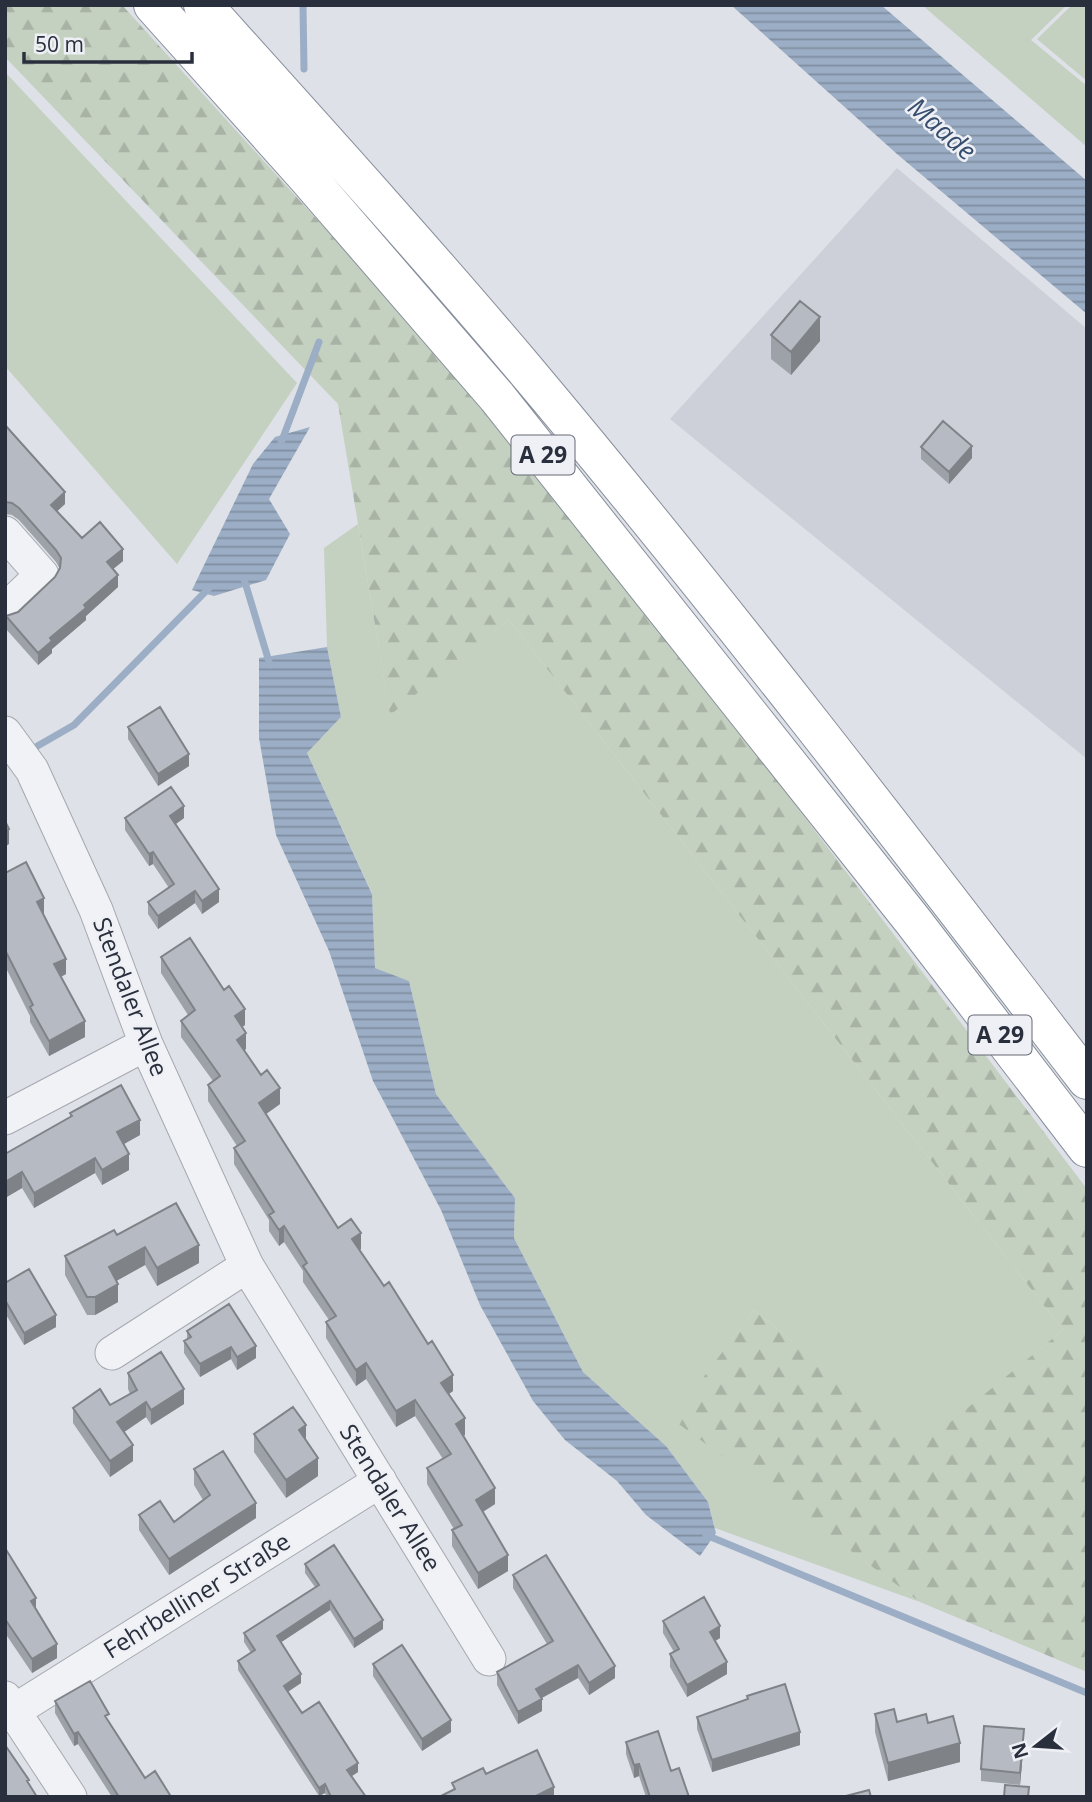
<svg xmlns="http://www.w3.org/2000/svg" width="1092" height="1802" viewBox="0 0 1092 1802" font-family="'Open Sans',sans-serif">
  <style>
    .built { fill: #cdd0d8 }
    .green { fill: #c4d0c0 }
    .forest { fill: url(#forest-firs) }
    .water { fill: url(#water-rules) }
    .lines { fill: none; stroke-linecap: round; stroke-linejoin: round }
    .stream { stroke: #9caec5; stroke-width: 7 }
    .minor-casing { stroke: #a4a8b0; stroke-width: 35 }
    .highway-casing { stroke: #878f9c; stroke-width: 40 }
    .minor { stroke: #f1f2f5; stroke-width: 33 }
    .highway { stroke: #fff; stroke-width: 38 }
    .wall { fill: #9da1a8 }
    .shaded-wall { fill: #7f8388 }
    .building { fill: #b6bbc3; stroke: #7f8388; stroke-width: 2 }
    .labels { text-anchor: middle; stroke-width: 5; stroke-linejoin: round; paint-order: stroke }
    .shield { fill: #eef0f5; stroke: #646974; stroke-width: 2 }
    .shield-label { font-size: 23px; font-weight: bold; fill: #292f3c }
    .street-label { font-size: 24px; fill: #292f3c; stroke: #eef0f5 }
    .water-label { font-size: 26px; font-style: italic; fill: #364d6d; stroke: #eef0f5 }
  </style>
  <defs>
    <pattern id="forest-firs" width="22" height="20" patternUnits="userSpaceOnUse" patternTransform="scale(1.75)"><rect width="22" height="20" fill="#c4d0c0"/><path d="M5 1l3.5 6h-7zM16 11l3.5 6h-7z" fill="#a8b3a6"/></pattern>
    <pattern id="water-rules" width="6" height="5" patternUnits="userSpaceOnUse" patternTransform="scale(1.75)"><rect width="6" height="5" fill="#9caec5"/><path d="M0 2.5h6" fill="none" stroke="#7f8ea1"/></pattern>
  </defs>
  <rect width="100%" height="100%" fill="#dee1e7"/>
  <path class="built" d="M 897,168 L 1087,329 L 1087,759 L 670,419 Z"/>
  <path class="green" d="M 922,5 L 1067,5 L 1031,40 L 1087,86 L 1087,147 Z
    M 1072,5 L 1087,5 L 1087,81 L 1037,39 Z
    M 5,72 L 297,383 L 177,564 L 5,366 Z
    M 358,524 L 390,714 L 509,620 L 1063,1330 L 921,1447 L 754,1310 L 673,1419 L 920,1602 L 715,1528 L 708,1502 L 666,1446 L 583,1372 L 514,1238 L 515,1198 L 436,1094 L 409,981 L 375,968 L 372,893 L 307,753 L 341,717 L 327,647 L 324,548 Z"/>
  <path class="forest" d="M 5,5 L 122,5 L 522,445 L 1087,1189 L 1087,1672 L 920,1602 L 672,1419 L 754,1310 L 921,1446 L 1063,1330 L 509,620 L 390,715 L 338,404 L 5,57 Z"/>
  <path class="water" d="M 731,5 L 881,5 L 1087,181 L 1087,314 L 897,154 Z
    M 310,427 L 269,499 L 290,534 L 266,580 L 214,596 L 192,590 L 253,464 L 275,437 Z
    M 327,647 L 341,717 L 307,753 L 372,894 L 375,968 L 409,981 L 436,1094 L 515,1198 L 514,1238 L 583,1372 L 666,1446 L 708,1502 L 716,1533 L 700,1556 L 646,1515 L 617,1481 L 565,1440 L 533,1401 L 480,1305 L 441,1210 L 373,1081 L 329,951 L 276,835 L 259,738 L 259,658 Z"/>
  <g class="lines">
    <path class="stream" d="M 303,5 L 304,69
      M 281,443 L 319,342
      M 244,579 L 270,665
      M 34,748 L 74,725 L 210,587
      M 706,1535 L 1087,1693"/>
    <g class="minor-casing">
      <path id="minor" d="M 5,533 L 42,575 L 5,610
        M 5,733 L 32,770 L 96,910 L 146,1044 L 247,1266 L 489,1659
        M 5,1118 L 146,1044
        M 112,1353 L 247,1266
        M 5,1698 L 70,1797
        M 14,1711 L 380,1481"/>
    </g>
    <g class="highway-casing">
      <path id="highway" d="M 153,5 L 306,176 L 497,397 L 913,921 L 1087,1148
        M 203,5 C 311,125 419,244 523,367 C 718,599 903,840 1087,1080"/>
    </g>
    <use href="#minor" class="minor"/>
    <use href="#highway" class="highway"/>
  </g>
  <path class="wall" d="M 771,335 L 820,341 L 791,375 L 771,359 Z
    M 5,425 L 65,504 L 57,511 L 82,538 L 123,561 L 113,569 L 118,587 L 86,616 L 86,620 L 52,649 L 52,653 L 38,665 L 6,629 L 6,616 L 18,612 L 55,577 L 60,569 L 56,562 L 19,520 L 12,515 L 6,514 Z
    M 921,447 L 972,458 L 949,484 L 921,459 Z
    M 128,727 L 189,766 L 158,786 L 128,739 Z
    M 125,818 L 184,818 L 176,824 L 219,902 L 202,914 L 195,903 L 158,929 L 148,914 L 148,902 L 169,888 L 153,864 L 149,866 L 125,830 Z
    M 5,873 L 44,914 L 43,915 L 66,974 L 61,977 L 85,1037 L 49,1056 L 30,1022 L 30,1016 L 5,966 Z
    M 161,957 L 245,1025 L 242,1027 L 246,1049 L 244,1050 L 280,1104 L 266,1114 L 338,1228 L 361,1249 L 359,1250 L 453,1391 L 449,1394 L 465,1435 L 463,1436 L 495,1504 L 483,1512 L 508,1571 L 478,1589 L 452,1546 L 452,1530 L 454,1529 L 427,1484 L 427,1468 L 443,1459 L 415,1416 L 396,1427 L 366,1379 L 356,1386 L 326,1338 L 326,1322 L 329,1320 L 303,1282 L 303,1271 L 284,1242 L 279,1246 L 269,1231 L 269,1220 L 234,1164 L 234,1148 L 237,1146 L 208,1101 L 208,1085 L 213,1081 L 181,1037 L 181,1021 L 188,1015 L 161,973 Z
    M 70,1113 L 140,1135 L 123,1144 L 129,1170 L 102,1185 L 95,1173 L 34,1208 L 22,1188 L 5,1198 L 5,1154 L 70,1117 Z
    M 117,1235 L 199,1263 L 157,1286 L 145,1265 L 116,1281 L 118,1302 L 95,1315 L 87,1315 L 65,1275 L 65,1256 Z
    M 5,1283 L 56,1327 L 24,1345 L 5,1313 Z
    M 229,1304 L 256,1358 L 237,1370 L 231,1359 L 200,1377 L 184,1353 L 184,1341 L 187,1339 L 187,1331 Z
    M 128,1373 L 184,1404 L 151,1425 L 146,1417 L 124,1432 L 133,1461 L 110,1477 L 73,1423 L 73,1408 L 110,1405 L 130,1394 L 128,1389 Z
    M 254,1434 L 306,1440 L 318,1476 L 286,1498 L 254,1452 Z
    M 194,1469 L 256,1518 L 169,1575 L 139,1530 L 139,1515 L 174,1522 L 203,1500 L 194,1485 Z
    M 5,1548 L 36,1610 L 57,1658 L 32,1673 L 5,1633 Z
    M 305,1564 L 383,1629 L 354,1648 L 330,1610 L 281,1642 L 301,1683 L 288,1692 L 302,1713 L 358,1772 L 352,1776 L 366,1797 L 327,1797 L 325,1793 L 319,1796 L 238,1670 L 238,1661 L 251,1653 L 244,1642 L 244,1633 L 315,1587 L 305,1573 Z
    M 513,1575 L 615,1678 L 589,1695 L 578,1678 L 542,1698 L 542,1711 L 518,1724 L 497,1685 L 497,1672 L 547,1644 L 513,1588 Z
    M 663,1621 L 720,1638 L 715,1641 L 727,1674 L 687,1697 L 670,1667 L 670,1654 L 674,1652 L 663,1633 Z
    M 373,1664 L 451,1732 L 422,1751 L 373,1676 Z
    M 747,1696 L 800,1745 L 712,1772 L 697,1729 L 697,1717 L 747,1699 Z
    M 55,1701 L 109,1721 L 145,1778 L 170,1797 L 112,1797 L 78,1744 L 74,1746 L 55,1713 Z
    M 875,1714 L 897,1722 L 928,1723 L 960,1762 L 888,1781 L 875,1732 Z
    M 1024,1741 L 1020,1785 L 981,1781 L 981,1769 Z
    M 626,1742 L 671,1771 L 689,1797 L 646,1797 L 639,1776 L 634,1778 L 626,1754 Z"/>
  <path class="shaded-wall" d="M 820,317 L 820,341 L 791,375 L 791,352 Z
    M 972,446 L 972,458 L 949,484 L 949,472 Z
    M 65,492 L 65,504 L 51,517 L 51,505 Z
    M 123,549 L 123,561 L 107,574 L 107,562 Z
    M 118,575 L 118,587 L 86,616 L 86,620 L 52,649 L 52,653 L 38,665 L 38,653 L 50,638 L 84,605 Z
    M 189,754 L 189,766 L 158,786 L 158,774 Z
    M 184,806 L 184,818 L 170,828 L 170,816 Z
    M 9,829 L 9,844 L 5,847 L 5,831 Z
    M 153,852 L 153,864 L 149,866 L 149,854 Z
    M 219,889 L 219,902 L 202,914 L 202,901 Z
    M 195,891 L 195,903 L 158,929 L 158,916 Z
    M 44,898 L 44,914 L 37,918 L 37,902 Z
    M 66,959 L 66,974 L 54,980 L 54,964 Z
    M 245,1009 L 245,1025 L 235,1032 L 235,1016 Z
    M 85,1021 L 85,1037 L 49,1056 L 49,1041 Z
    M 246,1033 L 246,1049 L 237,1056 L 237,1040 Z
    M 280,1088 L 280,1104 L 259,1119 L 259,1103 Z
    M 140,1120 L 140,1135 L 117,1148 L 117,1132 Z
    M 129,1154 L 129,1170 L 102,1185 L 102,1170 Z
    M 95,1158 L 95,1173 L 34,1208 L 34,1193 Z
    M 22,1172 L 22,1188 L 5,1198 L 5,1182 Z
    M 284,1226 L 284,1242 L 279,1246 L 279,1230 Z
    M 361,1233 L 361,1249 L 352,1256 L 352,1239 Z
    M 199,1245 L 199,1263 L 157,1286 L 157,1268 Z
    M 145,1247 L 145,1265 L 109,1285 L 109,1267 Z
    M 118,1284 L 118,1302 L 95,1315 L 95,1297 Z
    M 56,1315 L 56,1327 L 24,1345 L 24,1333 Z
    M 256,1346 L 256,1358 L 237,1370 L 237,1357 Z
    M 231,1347 L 231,1359 L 200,1377 L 200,1364 Z
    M 366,1363 L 366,1379 L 356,1386 L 356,1370 Z
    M 453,1375 L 453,1391 L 441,1399 L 441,1383 Z
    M 184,1389 L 184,1404 L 151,1425 L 151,1410 Z
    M 415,1400 L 415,1416 L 396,1427 L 396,1411 Z
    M 146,1402 L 146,1417 L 117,1437 L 117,1422 Z
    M 465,1418 L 465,1435 L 456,1440 L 456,1424 Z
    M 306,1425 L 306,1443 L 299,1430 Z
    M 133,1445 L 133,1461 L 110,1477 L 110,1461 Z
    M 318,1458 L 318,1476 L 286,1498 L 286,1480 Z
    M 495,1488 L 495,1504 L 476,1516 L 476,1500 Z
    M 256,1503 L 256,1518 L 169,1575 L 169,1559 Z
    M 508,1555 L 508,1571 L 478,1589 L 478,1573 Z
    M 36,1598 L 36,1612 L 31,1601 Z
    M 330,1601 L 330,1610 L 277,1645 L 277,1636 Z
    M 383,1620 L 383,1629 L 354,1648 L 354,1639 Z
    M 720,1626 L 720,1638 L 710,1644 L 710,1632 Z
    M 57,1644 L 57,1658 L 32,1673 L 32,1659 Z
    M 727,1662 L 727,1674 L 687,1697 L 687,1685 Z
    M 578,1665 L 578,1678 L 536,1701 L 536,1689 Z
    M 615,1666 L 615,1678 L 589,1695 L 589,1683 Z
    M 301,1674 L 301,1683 L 284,1694 L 284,1686 Z
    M 542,1699 L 542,1711 L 518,1724 L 518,1712 Z
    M 451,1720 L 451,1732 L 422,1751 L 422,1739 Z
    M 1024,1729 L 1024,1741 L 1020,1785 L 1020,1773 Z
    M 78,1732 L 78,1744 L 74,1746 L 74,1734 Z
    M 800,1732 L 800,1745 L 712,1772 L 712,1760 Z
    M 960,1743 L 960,1762 L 888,1781 L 888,1763 Z
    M 358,1763 L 358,1772 L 347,1779 L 347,1770 Z
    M 639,1764 L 639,1776 L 634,1778 L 634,1765 Z
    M 325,1784 L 325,1793 L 319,1796 L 319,1788 Z
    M 554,1787 L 554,1797 L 534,1797 Z"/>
  <path class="building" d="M 800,301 L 820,317 L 791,352 L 771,335 Z
    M 943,421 L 972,446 L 949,472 L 921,447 Z
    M 5,425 L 65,492 L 51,505 L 82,538 L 100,522 L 123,549 L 107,562 L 118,575 L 84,605 L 86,608 L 50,638 L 52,641 L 38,653 L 6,616 L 18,612 L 55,577 L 60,568 L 61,558 L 56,550 L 19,508 L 12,503 L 5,502 Z
    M 160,707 L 189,754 L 158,774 L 128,727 Z
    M 171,787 L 184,806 L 170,816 L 219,889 L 202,901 L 195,891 L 158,916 L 148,902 L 174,884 L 153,852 L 149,854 L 125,818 Z
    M 5,821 L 9,829 L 5,831 Z
    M 26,862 L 44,898 L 37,902 L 66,959 L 54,964 L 85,1021 L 49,1041 L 30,1007 L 33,1005 L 5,950 L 5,873 Z
    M 190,938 L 224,990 L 229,986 L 245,1009 L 235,1016 L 246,1033 L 237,1040 L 261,1075 L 267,1070 L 280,1088 L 259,1103 L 338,1228 L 351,1219 L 361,1233 L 352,1239 L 384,1286 L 389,1282 L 428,1344 L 432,1341 L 453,1375 L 441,1383 L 465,1418 L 456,1424 L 495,1488 L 476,1500 L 508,1555 L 478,1573 L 452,1530 L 462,1525 L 427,1468 L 451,1454 L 415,1400 L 396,1411 L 366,1363 L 356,1370 L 326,1322 L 336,1316 L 303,1266 L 307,1263 L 284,1226 L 279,1230 L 269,1215 L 274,1212 L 234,1148 L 245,1141 L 208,1085 L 220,1076 L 181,1021 L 195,1010 L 161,957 Z
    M 121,1085 L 140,1120 L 117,1132 L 129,1154 L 102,1170 L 95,1158 L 34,1193 L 22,1172 L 5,1182 L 5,1154 L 72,1116 L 70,1113 Z
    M 176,1203 L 199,1245 L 157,1268 L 145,1247 L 109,1267 L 118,1284 L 95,1297 L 87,1297 L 65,1256 L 114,1230 L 117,1235 Z
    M 29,1269 L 56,1315 L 24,1333 L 5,1300 L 5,1283 Z
    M 229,1304 L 256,1346 L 237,1357 L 231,1347 L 200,1364 L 184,1341 L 191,1337 L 187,1331 Z
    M 161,1352 L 184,1389 L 151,1410 L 146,1402 L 117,1422 L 133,1445 L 110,1461 L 73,1408 L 100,1389 L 110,1405 L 137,1390 L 128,1373 Z
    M 293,1407 L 306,1425 L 299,1430 L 318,1458 L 286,1480 L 254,1434 Z
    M 223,1451 L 256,1503 L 169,1559 L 139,1515 L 160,1501 L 174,1522 L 210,1495 L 194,1469 Z
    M 334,1545 L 383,1620 L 354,1639 L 330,1601 L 277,1636 L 301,1674 L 284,1686 L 302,1713 L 319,1702 L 358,1763 L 347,1770 L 366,1797 L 331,1797 L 325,1784 L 319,1788 L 238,1661 L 255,1650 L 244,1633 L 319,1585 L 305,1564 Z
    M 5,1548 L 36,1598 L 31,1601 L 57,1644 L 32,1659 L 5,1619 Z
    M 546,1555 L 615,1666 L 589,1683 L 578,1665 L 536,1689 L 542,1699 L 518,1712 L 497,1672 L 553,1641 L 513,1575 Z
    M 704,1597 L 720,1626 L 710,1632 L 727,1662 L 687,1685 L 670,1654 L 679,1649 L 663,1621 Z
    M 402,1645 L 451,1720 L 422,1739 L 373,1664 Z
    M 90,1681 L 109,1714 L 105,1716 L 145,1778 L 155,1771 L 170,1795 L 168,1797 L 119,1797 L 78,1732 L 74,1734 L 55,1701 Z
    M 785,1684 L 800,1732 L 712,1760 L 697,1717 L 748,1699 L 747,1696 Z
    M 894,1709 L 897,1722 L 926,1714 L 928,1723 L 953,1716 L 960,1743 L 888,1763 L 875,1714 Z
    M 984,1726 L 1024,1729 L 1020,1773 L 981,1769 Z
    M 658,1731 L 671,1771 L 679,1768 L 689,1797 L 650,1797 L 639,1764 L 634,1765 L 626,1742 Z
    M 5,1745 L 29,1780 L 27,1781 L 37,1797 L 5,1797 Z
    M 537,1750 L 554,1787 L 534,1797 L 439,1797 L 455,1789 L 452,1783 L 483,1768 L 486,1774 Z
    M 1005,1785 L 1029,1787 L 1028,1797 L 1004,1797 Z
    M 869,1790 L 871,1797 L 842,1797 Z"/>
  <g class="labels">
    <g class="shield">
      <rect x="511.5" y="435.5" width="63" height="39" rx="5"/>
      <rect x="968.5" y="1015.5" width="63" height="39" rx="5"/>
    </g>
    <g class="shield-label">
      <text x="543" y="463">A 29</text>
      <text x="1000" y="1043">A 29</text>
    </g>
    <g class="street-label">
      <text transform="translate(130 997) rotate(69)" y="8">Stendaler Allee</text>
      <text transform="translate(390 1498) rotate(58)" y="8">Stendaler Allee</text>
      <text transform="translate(197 1596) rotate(-32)" y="8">Fehrbelliner Straße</text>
    </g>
    <g class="water-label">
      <text transform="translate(942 129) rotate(41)" y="9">Maade</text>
    </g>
  </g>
  <rect width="1092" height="1802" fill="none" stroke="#292f3c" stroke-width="14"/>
  <g transform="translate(1036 1746) rotate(253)" stroke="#eef0f5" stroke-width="5" paint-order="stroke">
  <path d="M0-5L12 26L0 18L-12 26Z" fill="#292f3c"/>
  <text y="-10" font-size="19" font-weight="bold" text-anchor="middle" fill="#292f3c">N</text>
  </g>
  <path d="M24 52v10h168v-10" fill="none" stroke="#292f3c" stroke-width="3.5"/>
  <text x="35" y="52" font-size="21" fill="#292f3c" stroke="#eef0f5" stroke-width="5" paint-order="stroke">50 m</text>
</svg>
